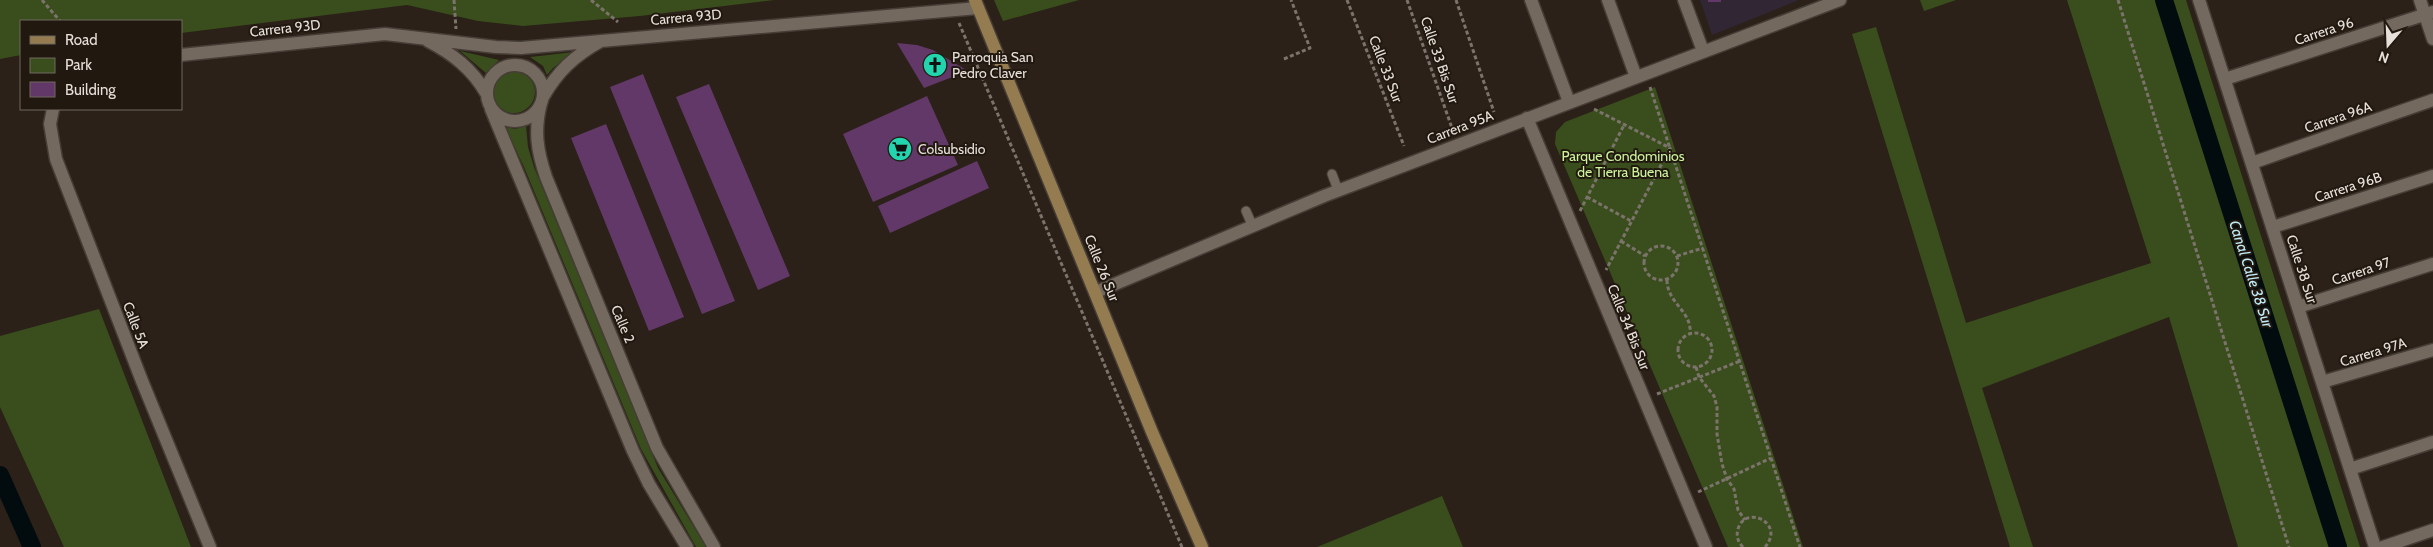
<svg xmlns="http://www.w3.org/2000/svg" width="2433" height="547" viewBox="0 0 2433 547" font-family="Cabin,sans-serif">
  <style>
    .education { fill: #312634 }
    .green { fill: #394e1c }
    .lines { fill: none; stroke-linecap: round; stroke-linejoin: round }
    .canal { stroke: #020b0e; stroke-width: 18 }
    .building { fill: #613867 }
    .lane-casing { stroke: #463d37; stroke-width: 11 }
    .street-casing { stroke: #463d37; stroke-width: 15 }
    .secondary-casing { stroke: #463d37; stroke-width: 15 }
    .path { stroke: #7c736c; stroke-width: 3; stroke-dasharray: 4 2.5; stroke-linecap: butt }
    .lane { stroke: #74695e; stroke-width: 9 }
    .street { stroke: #74695e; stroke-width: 12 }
    .secondary { stroke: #947c50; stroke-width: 12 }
    .labels { text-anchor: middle; stroke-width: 4; stroke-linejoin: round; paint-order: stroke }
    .street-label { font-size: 14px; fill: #e7e0da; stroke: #21180f }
    .poi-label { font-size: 14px; fill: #e7e0da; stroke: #21180f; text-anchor: start }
    .park-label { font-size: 14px; fill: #ccf59d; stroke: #21180f }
    .water-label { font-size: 15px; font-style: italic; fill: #bfecf7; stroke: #21180f }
  </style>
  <rect width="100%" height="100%" fill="#2b2118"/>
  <path class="education" d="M 1700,0 L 1799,0 L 1712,35 Z"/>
  <path class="green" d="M 0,0 L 774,0 L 640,16 L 523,26 L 478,21 L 407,5 L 181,33 L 181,21 L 21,21 L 21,55 L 0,59 Z
    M 994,0 L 1079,0 L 1003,21 Z
    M 1920,0 L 1956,0 L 1924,11 Z
    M 2067,0 L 2186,0 L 2360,547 L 2238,547 L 2169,317 L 1982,388 L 2033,547 L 2010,547 L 1852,34 L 1876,27 L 1966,323 L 2151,263 Z
    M 460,51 L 499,60 L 486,73 Z
    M 574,52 L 553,68 L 547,75 L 543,66 L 530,57 Z
    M493 92a21 21 0 1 1 42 0a21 21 0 1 1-42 0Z
    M 1655,87 L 1803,547 L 1728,547 L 1555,144 L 1556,132 L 1565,122 Z
    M 526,126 L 528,147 L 534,167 L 658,468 L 706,547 L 696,547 L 641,449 L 524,167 L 505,127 L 515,129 Z
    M 99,309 L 191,547 L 64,547 L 0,407 L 0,336 Z
    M 1442,496 L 1463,547 L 1317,547 Z"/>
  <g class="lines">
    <path class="canal" d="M 2164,0 L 2338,547
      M 0,475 L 32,547"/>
  </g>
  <path class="building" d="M 1708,0 L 1721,0 L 1721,2 L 1708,2 Z
    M 897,43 L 917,45 L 933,50 L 968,71 L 924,88 Z
    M 643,74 L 735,301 L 702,314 L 610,87 Z
    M 709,84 L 790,276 L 758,290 L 676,97 Z
    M 927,96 L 958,165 L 873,202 L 843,134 Z
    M 606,124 L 684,317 L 649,331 L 571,138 Z
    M 977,161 L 989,188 L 890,233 L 878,206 Z"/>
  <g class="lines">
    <g class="lane-casing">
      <path id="lane" d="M 1332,174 L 1338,190
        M 1246,211 L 1253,227"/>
    </g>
    <g class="street-casing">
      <path id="street" d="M 1531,0 L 1569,102
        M 1608,0 L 1636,77
        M 1684,0 L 1703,51
        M 2199,0 L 2375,547
        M 2420,0 L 2433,39
        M 428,41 C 453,54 472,69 486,93
        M 181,55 L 385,34 L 496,47 L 521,48 L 978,8
        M487 93a28 28 0 1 1 56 0a28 28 0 1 1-56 0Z
        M 2225,79 L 2433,12
        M 543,97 C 558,71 574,56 601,41
        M 541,103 C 534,130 537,151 546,177 L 657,448 L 714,547
        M 53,109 L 50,124 L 56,159 L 142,381 L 210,547
        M 491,109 L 633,451 L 649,484 L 687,547
        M 1527,118 L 1706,547
        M 2252,163 L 2433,100
        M 2273,227 L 2433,176
        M 1096,292 L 1324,196 L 1840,0
        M 2298,307 L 2433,264
        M 2322,382 L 2433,350
        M 2350,469 L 2433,442
        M 2383,547 L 2433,530"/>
    </g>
    <g class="secondary-casing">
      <path id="secondary" d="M 975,0 L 1152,432 L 1202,547"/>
    </g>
    <path class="path" d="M 42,0 L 60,21
      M 454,0 L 456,29
      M 591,0 L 618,22
      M 1347,0 L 1404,146
      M 1407,0 L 1452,128
      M 1456,0 L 1494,112
      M 2118,0 L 2289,547
      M 959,23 L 1182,547
      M 1284,59 L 1310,48 L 1291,0
      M 1650,87 L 1800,547
      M 1594,109 L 1670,148 L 1606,270
      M 1587,197 L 1631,221
      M 1580,211 L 1624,125
      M 1621,241 L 1645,256
      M1644 263a17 17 0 1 1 34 0a17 17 0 1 1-34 0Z
      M 1677,256 L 1703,248
      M 1667,280 C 1667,303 1692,311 1690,333
      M1678 350a17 17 0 1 1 34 0a17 17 0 1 1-34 0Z
      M 1696,367 L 1699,377 L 1714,396 L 1717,407 L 1717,434 L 1722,464 L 1727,479 L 1734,489 L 1738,510 L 1745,520
      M 1657,394 L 1740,361
      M 1698,492 L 1771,458
      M 1743,547 C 1738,542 1736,536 1738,529 C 1745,504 1786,523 1765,547"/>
    <use href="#lane" class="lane"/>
    <use href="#street" class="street"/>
    <use href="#secondary" class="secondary"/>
  </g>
  <defs>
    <g id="church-disc" transform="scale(1.25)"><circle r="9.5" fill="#23d5af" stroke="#21180f"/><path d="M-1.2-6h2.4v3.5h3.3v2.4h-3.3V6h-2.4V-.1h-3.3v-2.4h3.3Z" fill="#111"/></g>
    <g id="supermarket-disc" transform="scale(1.25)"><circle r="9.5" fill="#23d5af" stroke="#21180f"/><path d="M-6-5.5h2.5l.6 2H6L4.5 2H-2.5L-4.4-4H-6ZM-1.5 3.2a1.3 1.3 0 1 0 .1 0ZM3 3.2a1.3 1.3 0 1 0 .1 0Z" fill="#111"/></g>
  </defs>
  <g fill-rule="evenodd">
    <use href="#church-disc" x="935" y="65"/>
    <use href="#supermarket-disc" x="900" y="149"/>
  </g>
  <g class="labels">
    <g class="street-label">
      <text transform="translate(686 17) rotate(-5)" y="5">Carrera 93D</text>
      <text transform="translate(285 28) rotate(-6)" y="5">Carrera 93D</text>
      <text transform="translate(2324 31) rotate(-18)" y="5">Carrera 96</text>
      <text transform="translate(1440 60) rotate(71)" y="5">Calle 33 Bis Sur</text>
      <text transform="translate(1386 69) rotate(69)" y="5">Calle 33 Sur</text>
      <text transform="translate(2338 117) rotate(-19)" y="5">Carrera 96A</text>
      <text transform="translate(1460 127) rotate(-21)" y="5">Carrera 95A</text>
      <text transform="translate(2348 187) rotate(-18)" y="5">Carrera 96B</text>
      <text transform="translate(1102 268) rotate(68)" y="5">Calle 26 Sur</text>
      <text transform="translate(2302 269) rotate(72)" y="5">Calle 38 Sur</text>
      <text transform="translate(2361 271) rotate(-18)" y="5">Carrera 97</text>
      <text transform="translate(623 324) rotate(67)" y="5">Calle 2</text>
      <text transform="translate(136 325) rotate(69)" y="5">Calle 5A</text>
      <text transform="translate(1629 327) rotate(68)" y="5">Calle 34 Bis Sur</text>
      <text transform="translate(2373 352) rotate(-17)" y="5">Carrera 97A</text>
    </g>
    <g class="poi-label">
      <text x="952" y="62">Parroquia San<tspan x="952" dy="16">Pedro Claver</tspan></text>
      <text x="918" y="154">Colsubsidio</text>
    </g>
    <g class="park-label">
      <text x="1623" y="161">Parque Condominios<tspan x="1623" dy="16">de Tierra Buena</tspan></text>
    </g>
    <g class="water-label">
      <text transform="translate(2251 274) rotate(72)" y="5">Canal Calle 38 Sur</text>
    </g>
  </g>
  <rect x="20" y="20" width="162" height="90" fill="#21180f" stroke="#706860"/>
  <rect x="30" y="36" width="25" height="8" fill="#947c50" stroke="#706860"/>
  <text x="65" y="45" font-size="15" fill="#e7e0da">Road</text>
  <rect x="30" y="58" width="25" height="15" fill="#394e1c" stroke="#706860"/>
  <text x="65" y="70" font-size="15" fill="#e7e0da">Park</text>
  <rect x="30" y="82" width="25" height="15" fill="#613867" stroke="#706860"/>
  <text x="65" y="95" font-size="15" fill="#e7e0da">Building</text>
  <g transform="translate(2388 45) rotate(199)" stroke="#21180f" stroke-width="4" paint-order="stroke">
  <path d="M0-4L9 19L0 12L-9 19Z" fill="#e7e0da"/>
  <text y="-8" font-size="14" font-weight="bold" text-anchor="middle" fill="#e7e0da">N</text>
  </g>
</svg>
